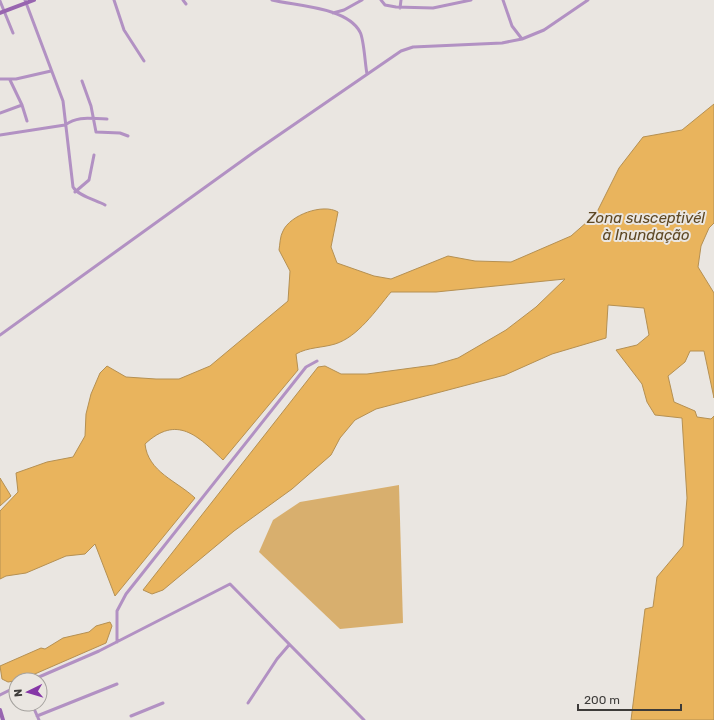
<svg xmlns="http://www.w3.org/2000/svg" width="714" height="720" viewBox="0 0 714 720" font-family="Rubik,sans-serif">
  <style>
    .green { fill: #d8af6e }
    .water { fill: #e9b45d; stroke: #b59052 }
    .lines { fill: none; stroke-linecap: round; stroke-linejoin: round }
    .street { stroke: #b291c3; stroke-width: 3 }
    .secondary { stroke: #9865b0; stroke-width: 4 }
    .labels { text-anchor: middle; stroke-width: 4; stroke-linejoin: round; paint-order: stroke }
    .water-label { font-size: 15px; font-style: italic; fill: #5e4824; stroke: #eae6e1 }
  </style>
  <rect width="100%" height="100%" fill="#eae6e1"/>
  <path class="green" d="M 399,485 L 403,623 L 340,629 L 259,552 L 273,520 L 300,502 Z"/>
  <path class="water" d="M 714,104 L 714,223 L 709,228 L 701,246 L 698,267 L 714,293 L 714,398 L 704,351 L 690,351 L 685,362 L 668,376 L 674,402 L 695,411 L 697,417 L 711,419 L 714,416 L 714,720 L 631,720 L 645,609 L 653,607 L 657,577 L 683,546 L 687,498 L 682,418 L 655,415 L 647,402 L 642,384 L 616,350 L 637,345 L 649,335 L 644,308 L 608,305 L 606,338 L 552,354 L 505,375 L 376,409 L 355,420 L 340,438 L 331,455 L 292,489 L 234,531 L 163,590 L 152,594 L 143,590 L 318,367 L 325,366 L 341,374 L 367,374 L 434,365 L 458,358 L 506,330 L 536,307 L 565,279 L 436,292 L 391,292 C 376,310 358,337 335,344 C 322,348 308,347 296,354 L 298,370 L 223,460 C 198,436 177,414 145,444 C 148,472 177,481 195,498 L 115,596 L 95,544 L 85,554 L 66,556 L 26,573 L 6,576 L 0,579 L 0,511 L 18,492 L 16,473 L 47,462 L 73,457 L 85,436 L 86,414 L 91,394 L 100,373 L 107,366 L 126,377 L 156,379 L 179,379 L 210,366 L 288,301 L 290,271 L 279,250 C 280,244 280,236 283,231 C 290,215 323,203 338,212 L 331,247 L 337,263 L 374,276 L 391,279 L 448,256 L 475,261 L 511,262 L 571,236 L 596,214 L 619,168 L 643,137 L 682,130 Z
    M 0,478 L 11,496 L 0,506 Z
    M 110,622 L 112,626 L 106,643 L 21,680 L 8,682 L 2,679 L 0,666 L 41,648 L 45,649 L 63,638 L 89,632 L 96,626 Z"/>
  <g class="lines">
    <path class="street" d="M 25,0 L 63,101 L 73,187 C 78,196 96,200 105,205
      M 114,0 L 124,30 L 144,61
      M 183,0 L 186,4
      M 272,0 C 296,6 347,7 360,32 C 364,39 365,64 367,74
      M 381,0 L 385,5 L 396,7 L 433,8 L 471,0
      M 503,0 L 512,26 L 522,39
      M 0,1 L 13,33
      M 400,8 L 401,0
      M 333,13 L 344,10 L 362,0
      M 0,79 L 16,79 L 51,71
      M 10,80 L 22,105 L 27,121
      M 82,81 L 91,106 L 96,132 L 120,133 L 128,136
      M 0,113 L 22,105
      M 0,135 L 65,125 C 79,115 91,119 107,119
      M 75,192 L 89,180 L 94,155
      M 0,335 L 257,150 L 401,51 L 413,47 L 502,43 L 522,39 L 544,30 L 588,0
      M 117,642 L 117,611 L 126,594 L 306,367 L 317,361
      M 32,680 L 99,651 L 230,584 L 364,720
      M 0,695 L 16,687
      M 248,703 L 277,659 L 289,645
      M 32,704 L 39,720
      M 37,716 L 117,684
      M 131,716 L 163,703"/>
    <path class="secondary" d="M 0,13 L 34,0
      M 0,710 L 3,720"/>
  </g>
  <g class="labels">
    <g class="water-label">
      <text x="646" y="223">Zona susceptivél<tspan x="646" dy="17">à Inundação</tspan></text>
    </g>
  </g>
  <g transform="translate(28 692) rotate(265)"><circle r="19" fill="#eae6e1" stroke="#a5a29e"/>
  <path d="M0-3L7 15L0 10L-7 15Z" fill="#8536a7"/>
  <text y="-6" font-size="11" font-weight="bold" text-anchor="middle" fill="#3d3b39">N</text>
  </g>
  <path d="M578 704v6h103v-6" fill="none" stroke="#3d3b39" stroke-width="2"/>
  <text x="584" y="704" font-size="12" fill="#3d3b39" stroke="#eae6e1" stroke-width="3" paint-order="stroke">200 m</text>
</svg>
